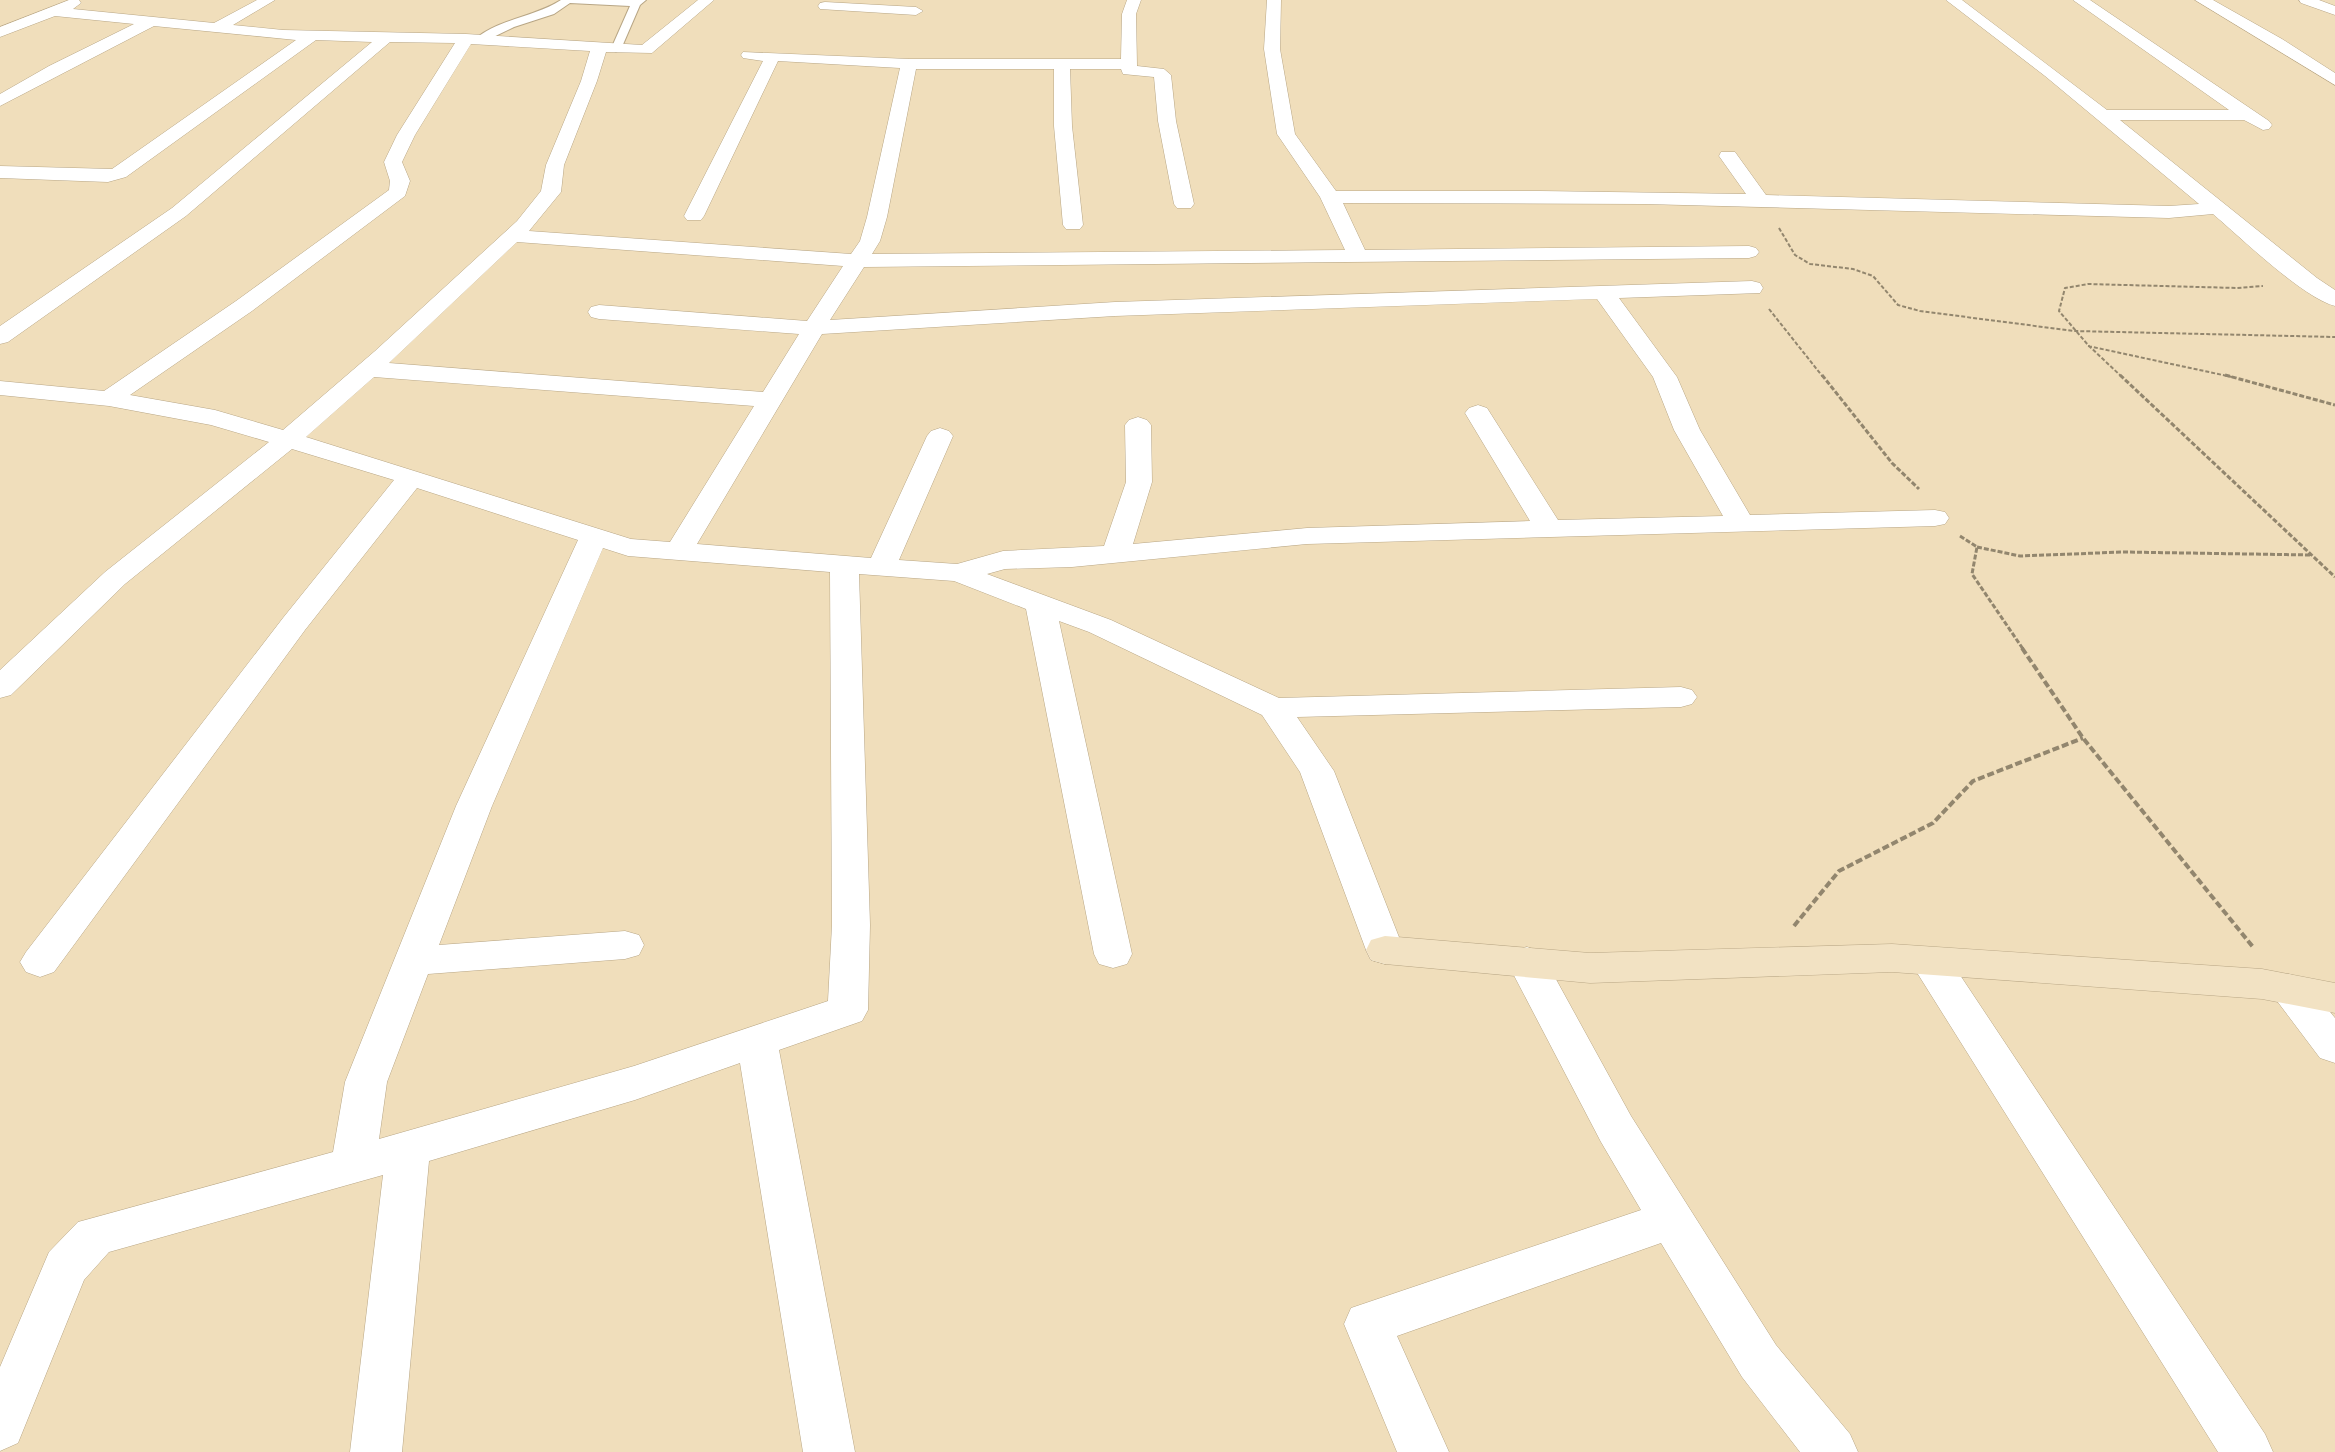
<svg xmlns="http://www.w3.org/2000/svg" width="2335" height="1452" viewBox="0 0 2335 1452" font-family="Figtree,sans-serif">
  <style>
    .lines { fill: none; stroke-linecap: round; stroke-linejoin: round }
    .lane-casing { stroke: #b8a685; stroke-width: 2 }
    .street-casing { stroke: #b8a685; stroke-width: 1 }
    .secondary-casing { stroke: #b8a685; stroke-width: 1 }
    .path-far2 { stroke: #92866e; stroke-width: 2; stroke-dasharray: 4 2; stroke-linecap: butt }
    .path-far1 { stroke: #92866e; stroke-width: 3; stroke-dasharray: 5 2; stroke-linecap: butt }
    .path { stroke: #92866e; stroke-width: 4; stroke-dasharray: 7 3; stroke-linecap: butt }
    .lane { fill: #fff; fill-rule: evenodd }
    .street { fill: #fff; fill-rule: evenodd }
    .secondary { fill: #f2e2c3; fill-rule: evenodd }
  </style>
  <rect width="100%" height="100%" fill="#f0debb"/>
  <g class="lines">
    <g class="lane-casing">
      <path id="lane" d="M 561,0 L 646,0 L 640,5 L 621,49 L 616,52 L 611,49 L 630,6 L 570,3 L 554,14 L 514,27 L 483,42 L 479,43 L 474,40 C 497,19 535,17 561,0 Z"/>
    </g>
    <g class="street-casing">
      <path id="street" d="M 69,0 L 79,0 L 81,3 L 73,9 L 214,23 L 257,0 L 275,0 L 233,25 L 283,30 L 466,34 L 642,45 L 698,0 L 714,0 L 652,53 L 606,52 L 597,81 L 564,165 L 561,192 L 529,231 L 851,254 L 860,241 L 867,217 L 900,68 L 778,61 L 704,216 L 701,220 L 687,220 L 684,216 L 763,61 L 743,58 L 741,55 L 743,52 L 909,59 L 1121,59 L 1122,14 L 1127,0 L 1141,0 L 1136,14 L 1137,66 L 1164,69 L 1171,75 L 1176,121 L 1194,204 L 1191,208 L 1177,208 L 1174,204 L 1158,121 L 1154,77 L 1123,74 L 1121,69 L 1070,69 L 1072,126 L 1083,225 L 1080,229 L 1066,229 L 1063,225 L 1054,126 L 1054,69 L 916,69 L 887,217 L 880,241 L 872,254 L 1345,250 L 1320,197 L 1277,134 L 1264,49 L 1267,0 L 1281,0 L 1280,49 L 1295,134 L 1336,191 L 1540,191 L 1746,194 L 1719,156 L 1721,152 L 1735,152 L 1766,195 L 2169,206 L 2199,204 L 2045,76 L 1946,0 L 1962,0 L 2107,110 L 2229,110 L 2073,0 L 2090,0 L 2269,121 L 2272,125 L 2269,129 L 2263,130 L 2244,120 L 2120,120 L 2317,278 L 2335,290 L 2335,306 C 2303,298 2240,237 2213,214 L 2169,218 L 1645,204 L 1343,203 L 1365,250 L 1749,246 L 1756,248 L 1759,252 L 1756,256 L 1749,258 L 864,267 L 830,320 L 1115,302 L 1752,281 L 1760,283 L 1763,288 L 1760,293 L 1619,298 L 1677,377 L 1700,430 L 1750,515 L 1935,510 L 1945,512 L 1949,518 L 1945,524 L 1935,526 L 1307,544 L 1072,567 L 1005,569 L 987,574 L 1111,620 L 1279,698 L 1681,687 L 1692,690 L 1697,697 L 1692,704 L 1681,707 L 1297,717 L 1334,771 L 1404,950 L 1399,960 L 1385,964 L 1371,960 L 1366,950 L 1300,772 L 1262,715 L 1089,632 L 1059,621 L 1132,954 L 1127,964 L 1113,968 L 1099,964 L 1094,954 L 1026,609 L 954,581 L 859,574 L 870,925 L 868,1010 L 862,1021 L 779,1050 L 855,1452 L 803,1452 L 740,1063 L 635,1100 L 429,1161 L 402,1452 L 350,1452 L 383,1175 L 109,1252 L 84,1280 L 18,1443 L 0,1451 L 0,1367 L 49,1252 L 78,1222 L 333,1152 L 345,1082 L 456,806 L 578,540 L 417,488 L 305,630 L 54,972 L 40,977 L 26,972 L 20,962 L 26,952 L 283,618 L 394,480 L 292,449 L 125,584 L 11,695 L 0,698 L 0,670 L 105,572 L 269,442 L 211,425 L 109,406 L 0,395 L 0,381 L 104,391 L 236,301 L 389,190 L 390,181 L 384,162 L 397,135 L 455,43 L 390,42 L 186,216 L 8,342 L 0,344 L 0,326 L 172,208 L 372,42 L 316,40 L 126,177 L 108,182 L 0,178 L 0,166 L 112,169 L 296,40 L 154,26 L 0,106 L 0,94 L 49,66 L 134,24 L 55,16 L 0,37 L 0,27 ZM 471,44 L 590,51 L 581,81 L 546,165 L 541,191 L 517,221 L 375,351 L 283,430 L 215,410 L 130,395 L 252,311 L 405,196 L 410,181 L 402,162 L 415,135 ZM 517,242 L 843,266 L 807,321 L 599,305 L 591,307 L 588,312 L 591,317 L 599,319 L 799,334 L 763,392 L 389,363 ZM 1597,299 L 1653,377 L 1674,430 L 1723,516 L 1558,520 L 1487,408 L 1478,405 L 1469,408 L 1465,413 L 1530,521 L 1307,528 L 1133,544 L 1152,482 L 1151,425 L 1147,420 L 1138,417 L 1129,420 L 1125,425 L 1126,482 L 1104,546 L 1003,551 L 957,564 L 899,560 L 953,436 L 949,431 L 940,428 L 931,431 L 927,436 L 871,558 L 697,544 L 822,334 L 1115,316 ZM 374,377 L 754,406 L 670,542 L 631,539 L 306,437 ZM 603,548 L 628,556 L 830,572 L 832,925 L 828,1001 L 634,1066 L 379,1139 L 387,1082 L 428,974 L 625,959 L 639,955 L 644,945 L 639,935 L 625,931 L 439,945 L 492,806 Z
        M 2195,0 L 2213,0 L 2282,39 L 2335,73 L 2335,85 Z
        M 2299,0 L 2319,0 L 2335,6 L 2335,15 L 2301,3 Z
        M 825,2 L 916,7 L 923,11 L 916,15 L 820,9 L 818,6 L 820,3 Z
        M 1527,947 L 1541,952 L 1631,1116 L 1776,1345 L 1850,1434 L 1858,1452 L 1800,1452 L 1742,1377 L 1661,1243 L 1397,1336 L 1449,1452 L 1397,1452 L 1344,1324 L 1351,1308 L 1641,1210 L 1601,1142 L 1507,962 L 1513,952 Z
        M 1930,947 L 1944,951 L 2265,1434 L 2273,1452 L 2218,1452 L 1916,971 L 1911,961 L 1916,951 Z
        M 2288,974 L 2302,978 L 2335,1018 L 2335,1063 L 2320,1058 L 2268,989 L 2274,978 Z"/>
    </g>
    <g class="secondary-casing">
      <path id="secondary" d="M 1385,936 L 1590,953 L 1892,944 L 2262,969 L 2335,983 L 2335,1013 L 2262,999 L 1892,972 L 1590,983 L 1385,964 L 1371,960 L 1366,950 L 1371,940 Z"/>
    </g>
    <path class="path-far2" d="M 1779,228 L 1795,255 L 1810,264 L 1853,269 L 1873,276 L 1898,305 L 1920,311 L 2074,331 L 2335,337
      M 1769,309 L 1823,377
      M 2088,346 L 2232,377
      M 2122,377 L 2088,345 L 2059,311 L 2065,288 L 2088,284 L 2237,288 L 2263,286"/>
    <path class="path-far1" d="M 1822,375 L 1892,463 L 1919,489
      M 2120,375 L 2335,577
      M 2225,375 L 2335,405
      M 1960,536 L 1977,547 L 1972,574 L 2023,649
      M 1977,547 L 2020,556 L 2123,552 L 2312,555"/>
    <path class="path" d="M 2022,648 L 2083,738 L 2253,947
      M 1794,926 L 1839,871 L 1933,823 L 1973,781 L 2083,738"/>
    <use href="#lane" class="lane"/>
    <use href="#street" class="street"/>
    <use href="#secondary" class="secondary"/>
  </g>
</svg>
